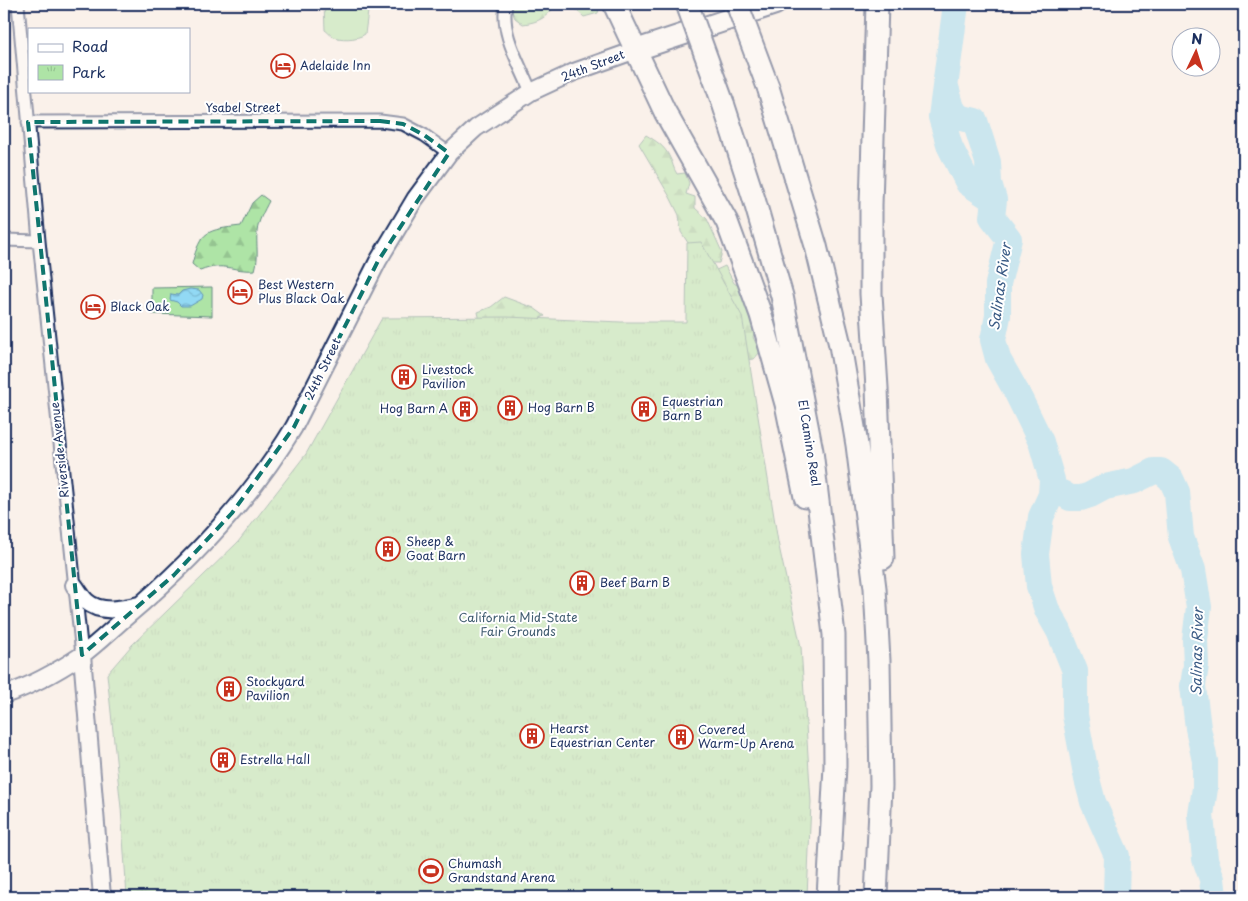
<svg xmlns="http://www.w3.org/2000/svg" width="1248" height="901" viewBox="0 0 1248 901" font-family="'Playpen Sans',sans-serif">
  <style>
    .green { fill: #aee4a6; stroke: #648a82 }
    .forest { fill: url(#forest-firs); stroke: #648a82 }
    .park { fill: url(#park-tufts); stroke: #648a82 }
    .water { fill: url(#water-waves); stroke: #6295b8 }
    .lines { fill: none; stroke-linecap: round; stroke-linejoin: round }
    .river { stroke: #92d9f4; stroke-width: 26 }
    .minor-casing { stroke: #1b2f5e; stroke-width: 15 }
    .secondary-casing { stroke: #1b2f5e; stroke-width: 20 }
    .trunk-casing { stroke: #1b2f5e; stroke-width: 24 }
    .motorway-casing { stroke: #1b2f5e; stroke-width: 25 }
    .minor { stroke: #fff; stroke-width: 11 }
    .secondary { stroke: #fff; stroke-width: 16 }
    .trunk { stroke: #fff; stroke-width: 20 }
    .motorway { stroke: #fff; stroke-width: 21 }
    .motorway-bridge-casing { stroke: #1b2f5e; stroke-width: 25; stroke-linecap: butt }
    .motorway-bridge { stroke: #fff; stroke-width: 21 }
    .marked { fill: none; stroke: #0f766e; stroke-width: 4; stroke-dasharray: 10 6; stroke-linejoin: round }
    .labels { text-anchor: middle; stroke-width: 4; stroke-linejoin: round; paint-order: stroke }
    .poi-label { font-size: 12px; fill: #1b2f5e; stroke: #fff; text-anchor: start }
    .street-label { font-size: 12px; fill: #1b2f5e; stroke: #fff }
    .park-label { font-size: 12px; fill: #405c70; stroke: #fff }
    .water-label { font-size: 14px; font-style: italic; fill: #395a84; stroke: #fff }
  </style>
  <defs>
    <pattern id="forest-firs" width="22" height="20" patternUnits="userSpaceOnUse" patternTransform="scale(1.25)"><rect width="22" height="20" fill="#aee4a6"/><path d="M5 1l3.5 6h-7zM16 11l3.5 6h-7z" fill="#95c491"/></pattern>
    <pattern id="park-tufts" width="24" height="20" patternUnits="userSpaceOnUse" patternTransform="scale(1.25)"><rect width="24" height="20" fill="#aee4a6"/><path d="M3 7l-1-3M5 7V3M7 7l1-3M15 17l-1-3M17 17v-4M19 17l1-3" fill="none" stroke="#95c491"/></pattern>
    <pattern id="water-waves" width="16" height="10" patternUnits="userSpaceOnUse" patternTransform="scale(1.25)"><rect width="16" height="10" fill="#92d9f4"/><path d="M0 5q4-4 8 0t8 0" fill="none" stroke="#7dbbd4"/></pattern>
  </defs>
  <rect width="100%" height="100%" fill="#faf1ea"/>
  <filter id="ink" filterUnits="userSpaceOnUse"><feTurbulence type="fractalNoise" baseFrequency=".02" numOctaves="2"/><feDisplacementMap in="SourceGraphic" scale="10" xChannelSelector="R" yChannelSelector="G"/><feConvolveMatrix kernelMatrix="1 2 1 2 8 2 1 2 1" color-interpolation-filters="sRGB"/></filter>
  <g filter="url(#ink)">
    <path class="green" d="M 324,4 L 369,4 L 365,34 C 357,40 339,40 332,36 C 329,34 328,32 325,30 Z
      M 212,287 L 212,316 L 152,314 L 152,288 Z"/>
    <path class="forest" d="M 511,4 L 556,4 C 547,17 540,22 523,24 L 515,18 L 510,7 Z
      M 570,4 L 600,4 L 598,13 L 584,17 Z
      M 646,135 C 656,141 665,146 670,158 C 673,163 673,168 677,174 L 685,173 L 689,183 L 686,194 L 695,197 L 695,208 L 707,219 L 722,252 L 719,263 L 707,263 L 692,249 L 681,232 L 679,215 L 670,197 L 639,144 Z
      M 261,195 L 269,201 C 264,211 258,221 257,232 C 256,245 259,257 255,270 C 232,272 225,261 200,271 L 192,264 C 201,230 207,230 241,226 L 252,203 Z
      M 725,266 L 734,283 L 742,288 L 750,300 L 746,310 L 752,315 L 756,327 L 753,337 L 760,352 L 754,359 L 742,360 L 712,272 Z
      M 504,297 L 534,308 L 545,316 L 528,324 L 480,321 L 478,312 L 491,307 Z"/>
    <path class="park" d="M 701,242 L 742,316 L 778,542 L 801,647 L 811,802 L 807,897 L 127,897 L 121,808 L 107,674 L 132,645 L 238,542 L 306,454 L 382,318 L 507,317 L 621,322 L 686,322 L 687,243 Z"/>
    <path class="water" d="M 190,289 L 199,290 L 203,295 L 202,299 L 190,306 L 181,306 L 177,302 L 170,300 L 171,294 L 178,295 L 182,291 Z"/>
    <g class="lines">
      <path class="river" d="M 956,4 L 941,117 L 950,147 L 968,183 L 994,200 L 992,217 L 1009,239 L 998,284 L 998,316 L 993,340 L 998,359 L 1017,393 L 1041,442 L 1052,480 L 1051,495 L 1041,517 L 1036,554 L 1039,586 L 1047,610 L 1059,631 L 1075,671 L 1075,715 L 1087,779 L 1093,802 L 1117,856 L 1116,897
        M 946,87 L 952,108 L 958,117 L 975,121 L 988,162 L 989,183 L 994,200
        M 1051,495 L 1062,493 L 1070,498 L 1081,498 L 1090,495 L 1105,487 L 1134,481 L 1154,471 L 1161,471 L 1171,479 L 1177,492 L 1181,537 L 1193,570 L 1199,607 L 1195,640 L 1196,665 L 1193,686 L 1198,728 L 1205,761 L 1205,788 L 1201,815 L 1205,859 L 1212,879 L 1214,897"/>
      <g class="minor-casing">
        <path id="minor" d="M 18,4 L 39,241 L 82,655
          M 506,4 C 500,34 520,64 531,92
          M 28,122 L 380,121 L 403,124 L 424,135 L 449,153
          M 4,240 L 39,241"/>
      </g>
      <g class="secondary-casing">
        <path id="secondary" d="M 74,585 C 78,590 81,596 86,601 C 100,614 123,609 139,605
          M 82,655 L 102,897
          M 4,695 C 31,686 58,671 82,655 C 97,644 111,630 125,618 C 190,563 250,500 294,427 L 378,261 L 415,199 L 449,153 L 476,128 L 531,92 L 574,72 L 636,50"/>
      </g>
      <g class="trunk-casing">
        <path id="trunk" d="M 636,50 L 775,4"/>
      </g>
      <g class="motorway-casing">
        <path id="motorway" d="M 614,4 L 665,112 L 727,222 L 761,315 L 786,404 L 805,497
          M 877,4 L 871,205 L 871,294 L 877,388 L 883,558
          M 768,87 L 816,246 L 840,345 L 857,445 L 875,588 L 879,661 L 881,786 L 876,897
          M 723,103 L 754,199 L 782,296 L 812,451 L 834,635 L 835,766 L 828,897"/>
      </g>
      <use href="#minor" class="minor"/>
      <use href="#secondary" class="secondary"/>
      <use href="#trunk" class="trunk"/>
      <use href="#motorway" class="motorway"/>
      <g class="motorway-bridge-casing">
        <path id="motorway-bridge" d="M 687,4 L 723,103
          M 737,4 L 768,87"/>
      </g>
      <use href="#motorway-bridge" class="motorway-bridge"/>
    </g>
  </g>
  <path d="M0 0H1248V901H0ZM 380,121 L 403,124 L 424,135 L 449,153 L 378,261 L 294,427 L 232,513 L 174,575 L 82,655 L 28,122 Z" fill="#faf1ea" fill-opacity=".55" fill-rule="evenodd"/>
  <path class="marked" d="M 380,121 L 403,124 L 424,135 L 449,153 L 378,261 L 294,427 L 232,513 L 174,575 L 82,655 L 28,122 Z"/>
  <defs>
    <g id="hotel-ring" transform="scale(1.25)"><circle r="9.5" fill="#fff" stroke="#c8321e" stroke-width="1.5"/><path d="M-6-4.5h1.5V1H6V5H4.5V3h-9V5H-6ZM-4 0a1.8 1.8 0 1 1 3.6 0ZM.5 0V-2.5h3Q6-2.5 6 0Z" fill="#c8321e"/></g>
    <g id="building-ring" transform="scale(1.25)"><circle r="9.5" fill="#fff" stroke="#c8321e" stroke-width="1.5"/><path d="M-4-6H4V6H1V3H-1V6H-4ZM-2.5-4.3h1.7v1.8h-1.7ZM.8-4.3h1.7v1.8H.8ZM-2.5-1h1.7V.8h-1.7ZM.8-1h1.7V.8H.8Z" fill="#c8321e"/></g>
    <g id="stadium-ring" transform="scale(1.25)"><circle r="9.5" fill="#fff" stroke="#c8321e" stroke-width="1.5"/><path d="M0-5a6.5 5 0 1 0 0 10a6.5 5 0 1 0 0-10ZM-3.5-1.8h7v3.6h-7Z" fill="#c8321e"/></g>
  </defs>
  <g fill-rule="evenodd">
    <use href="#hotel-ring" x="283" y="66"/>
    <use href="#hotel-ring" x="240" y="292"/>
    <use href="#hotel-ring" x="93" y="307"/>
    <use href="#building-ring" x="404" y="377"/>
    <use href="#building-ring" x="510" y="408"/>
    <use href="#building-ring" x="465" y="409"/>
    <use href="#building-ring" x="644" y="409"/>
    <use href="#building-ring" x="388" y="549"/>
    <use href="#building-ring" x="582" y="583"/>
    <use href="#building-ring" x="229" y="689"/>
    <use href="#building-ring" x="532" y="736"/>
    <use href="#building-ring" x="681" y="737"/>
    <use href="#building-ring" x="223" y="760"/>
    <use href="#stadium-ring" x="431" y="871"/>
  </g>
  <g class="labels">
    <g class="poi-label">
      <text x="300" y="70">Adelaide Inn</text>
      <text x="258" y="289">Best Western<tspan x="258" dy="14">Plus Black Oak</tspan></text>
      <text x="110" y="311">Black Oak</text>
      <text x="422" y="374">Livestock<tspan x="422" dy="14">Pavilion</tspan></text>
      <text x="662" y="406">Equestrian<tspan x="662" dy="14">Barn B</tspan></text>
      <text x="528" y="412">Hog Barn B</text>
      <text x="448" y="413" text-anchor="end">Hog Barn A</text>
      <text x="406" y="546">Sheep &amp;<tspan x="406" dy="14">Goat Barn</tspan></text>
      <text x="600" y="587">Beef Barn B</text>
      <text x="246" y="686">Stockyard<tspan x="246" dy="14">Pavilion</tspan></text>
      <text x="550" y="733">Hearst<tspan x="550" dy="14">Equestrian Center</tspan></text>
      <text x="698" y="734">Covered<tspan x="698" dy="14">Warm-Up Arena</tspan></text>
      <text x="240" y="764">Estrella Hall</text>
      <text x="448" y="868">Chumash<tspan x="448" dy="14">Grandstand Arena</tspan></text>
    </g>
    <g class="street-label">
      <text transform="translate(593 66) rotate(-21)" y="4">24th Street</text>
      <text x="243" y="112">Ysabel Street</text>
      <text transform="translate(323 369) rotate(-64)" y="4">24th Street</text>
      <text transform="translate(809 443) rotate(81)" y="4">El Camino Real</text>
      <text transform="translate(60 450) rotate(-96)" y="4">Riverside Avenue</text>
    </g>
    <g class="park-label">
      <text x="518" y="622">California Mid-State<tspan x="518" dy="14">Fair Grounds</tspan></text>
    </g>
    <g class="water-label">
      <text transform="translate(1000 287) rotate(-82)" y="5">Salinas River</text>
      <text transform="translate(1197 652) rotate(-89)" y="5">Salinas River</text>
    </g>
  </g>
  <rect width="1248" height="901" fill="none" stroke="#fff" stroke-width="20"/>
  <rect x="10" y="10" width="1228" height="881" fill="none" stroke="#1b2f5e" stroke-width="2" filter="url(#ink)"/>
  <rect x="28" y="28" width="162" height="65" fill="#ffffff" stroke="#a4acbf"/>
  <rect x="38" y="44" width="25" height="8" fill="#ffffff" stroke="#a4acbf"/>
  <text x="72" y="52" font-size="15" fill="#1b2f5e">Road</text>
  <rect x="38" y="65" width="25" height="15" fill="url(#park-tufts)" stroke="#a4acbf"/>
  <text x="72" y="78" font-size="15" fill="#1b2f5e">Park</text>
  <g transform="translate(1196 52) rotate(4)"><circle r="24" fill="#ffffff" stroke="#a4acbf"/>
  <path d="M0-4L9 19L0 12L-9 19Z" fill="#c8321e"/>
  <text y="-8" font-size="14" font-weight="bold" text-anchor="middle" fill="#1b2f5e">N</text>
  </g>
</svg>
